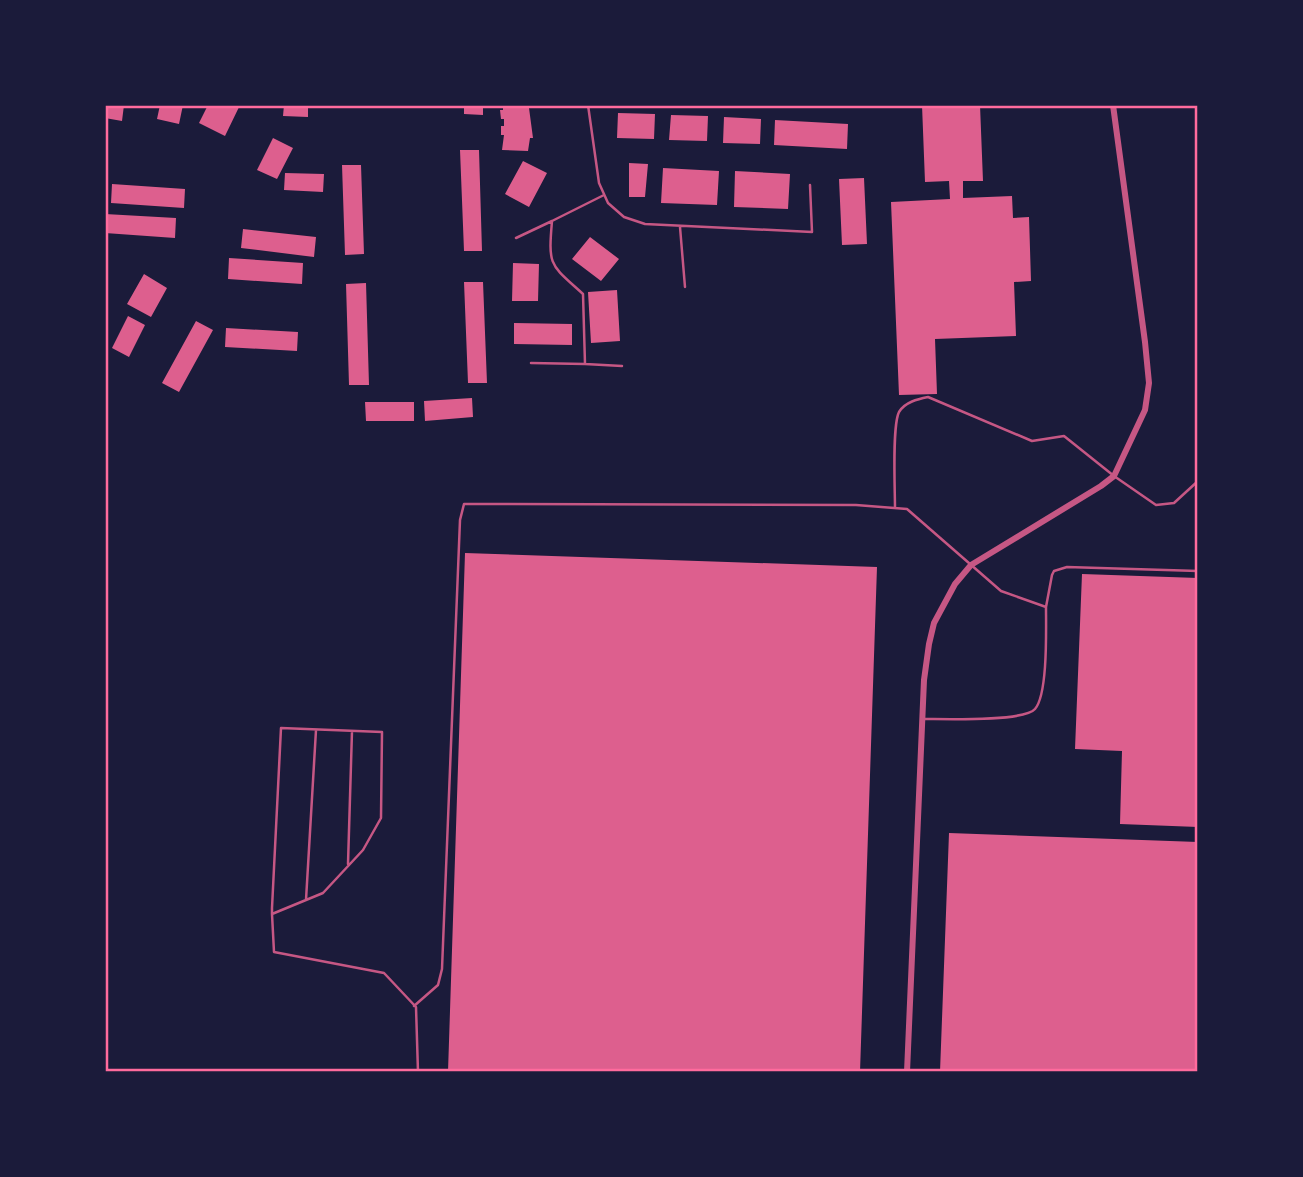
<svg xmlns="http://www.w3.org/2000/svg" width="1303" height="1177" viewBox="0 0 1303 1177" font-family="Rubik,sans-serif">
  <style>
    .building { fill: #dd5f8e }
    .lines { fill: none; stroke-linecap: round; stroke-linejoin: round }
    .service { stroke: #c65784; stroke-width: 2.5 }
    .minor { stroke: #c65784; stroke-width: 6 }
    .neatline { fill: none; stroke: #ff6b9d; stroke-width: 2.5 }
  </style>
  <rect width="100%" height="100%" fill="#1b1b3a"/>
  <path class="building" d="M 105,105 L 124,105 L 122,121 L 105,118 Z
    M 160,105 L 183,105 L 179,124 L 157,119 Z
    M 208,105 L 240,105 L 225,136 L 199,123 Z
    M 284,105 L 308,105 L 308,117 L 283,116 Z
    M 464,105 L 483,105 L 483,115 L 464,114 Z
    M 503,105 L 527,105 L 527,108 L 529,108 L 533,138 L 530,138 L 528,151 L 502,150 L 504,135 L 501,135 L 501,126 L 504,126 L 504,119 L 501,119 L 500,110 L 503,110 Z
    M 922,105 L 980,105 L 983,181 L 963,181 L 963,198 L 1012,196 L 1013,218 L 1029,217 L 1031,281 L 1014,282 L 1016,336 L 935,339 L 937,394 L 899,395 L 891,202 L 950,199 L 949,181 L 925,182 Z
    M 618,113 L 655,114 L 654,139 L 617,138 Z
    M 671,115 L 708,116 L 707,141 L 669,140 Z
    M 724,117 L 761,119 L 760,144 L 723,143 Z
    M 775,120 L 848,124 L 847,149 L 774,145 Z
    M 273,138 L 293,148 L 277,179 L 257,170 Z
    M 460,150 L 479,150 L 482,251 L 464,251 Z
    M 523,161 L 547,173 L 529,207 L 505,194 Z
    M 629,163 L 648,164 L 645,197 L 629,197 Z
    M 342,165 L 361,165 L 364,254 L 345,255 Z
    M 663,168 L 719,171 L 717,205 L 661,203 Z
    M 735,171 L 790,174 L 788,209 L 734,207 Z
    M 285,173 L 324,174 L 323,192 L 284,190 Z
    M 864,178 L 867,244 L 842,245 L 839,179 Z
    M 112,184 L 185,189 L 184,208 L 111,203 Z
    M 105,214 L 176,218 L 175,238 L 105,233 Z
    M 243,229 L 316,237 L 314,257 L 241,248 Z
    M 590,237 L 619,259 L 601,281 L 572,259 Z
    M 229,258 L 303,263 L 302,284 L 228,279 Z
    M 513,263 L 539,264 L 538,301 L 512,301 Z
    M 144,274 L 167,288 L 151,317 L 127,304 Z
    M 464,282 L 483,282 L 487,383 L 468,383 Z
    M 366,283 L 369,385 L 349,385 L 346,284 Z
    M 617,290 L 620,341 L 591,343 L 588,292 Z
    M 128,316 L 145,325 L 129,357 L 112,348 Z
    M 196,321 L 213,330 L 179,392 L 162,383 Z
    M 514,323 L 572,324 L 572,345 L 514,344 Z
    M 226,328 L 298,332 L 297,351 L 225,347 Z
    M 472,398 L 473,417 L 425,421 L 424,401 Z
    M 365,402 L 414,402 L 414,421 L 366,421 Z
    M 465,553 L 877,567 L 860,1072 L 448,1072 Z
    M 1082,574 L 1198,578 L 1198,827 L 1120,824 L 1122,751 L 1075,749 Z
    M 949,833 L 1198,842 L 1198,1072 L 940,1072 Z"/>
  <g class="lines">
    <path class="service" d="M 588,105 L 599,183 L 608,203 L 624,217 L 645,224 L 812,232 L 810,185
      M 604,195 L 552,221 C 548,267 550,264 583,294 L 585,364 L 622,366
      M 680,227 L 685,287
      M 516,238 L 552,221
      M 531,363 L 585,364
      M 895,508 C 895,489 892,426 899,412 C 905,402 918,399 928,397 L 1032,441 L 1064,436 L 1114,476 L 1156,505 L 1174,503 L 1198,481
      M 1046,607 L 1052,575 L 1054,571 L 1067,567 L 1198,571
      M 348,864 L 352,731
      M 306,900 L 316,730
      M 272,914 L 323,893 L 363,850 L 381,818 L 382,732 L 281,728 L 272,908 L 272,914 L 274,952 L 384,973 L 416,1007 L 418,1072
      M 414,1006 L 438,985 L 442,969 L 460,520 L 464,504 L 856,505 L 907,509 L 1001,591 L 1046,607 C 1046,629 1048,694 1035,709 C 1024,722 943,719 923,719"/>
    <path class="minor" d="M 907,1072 L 924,680 L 929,644 L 934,623 L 955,584 L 971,565 L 1101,486 L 1114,476 L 1145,410 L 1149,383 L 1145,342 L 1113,105"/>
  </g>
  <rect width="1303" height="1177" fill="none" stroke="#1b1b3a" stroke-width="214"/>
  <rect x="107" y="107" width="1089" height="963" class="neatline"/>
</svg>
